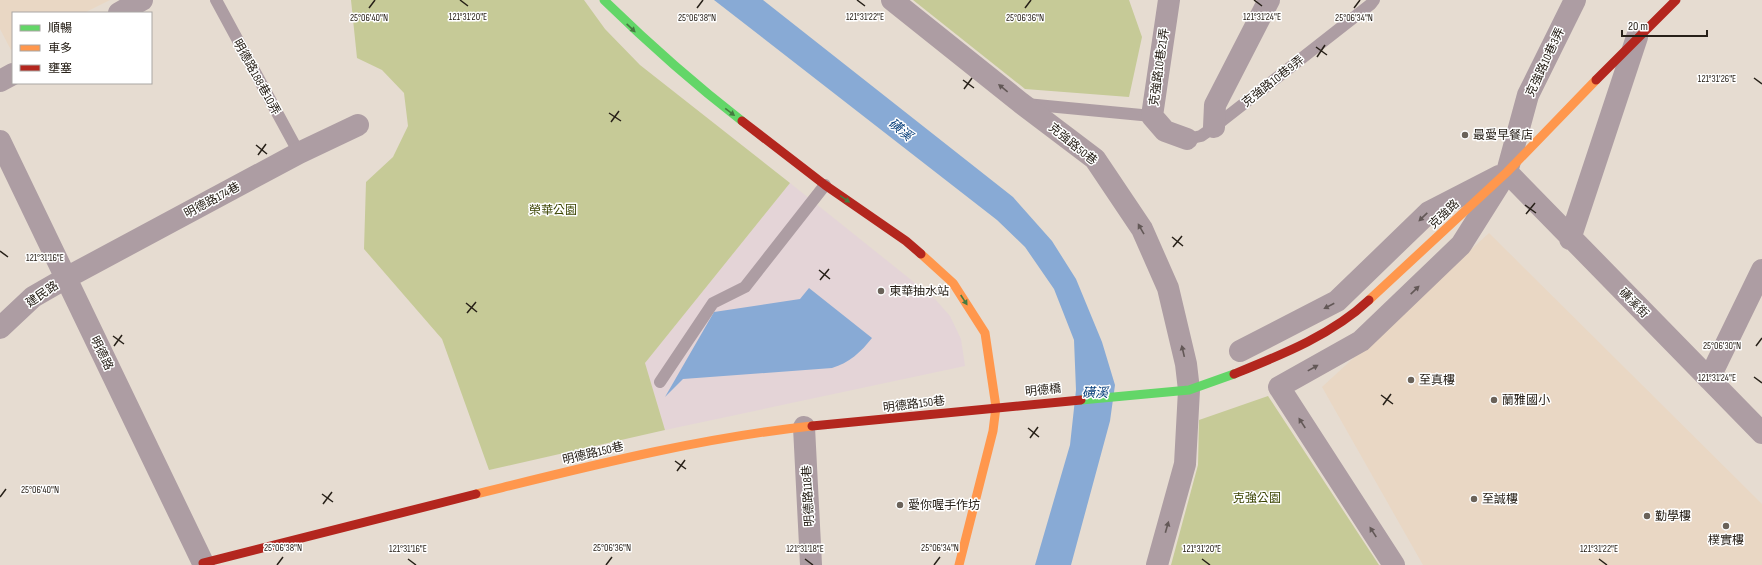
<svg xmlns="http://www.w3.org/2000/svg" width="1762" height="565" viewBox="0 0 1762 565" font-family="'Sofia Sans Condensed','Noto Sans TC',sans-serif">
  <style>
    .built { fill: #e9d7c4 }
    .industrial { fill: #e4d4d7 }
    .green { fill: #c6ca97 }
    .water { fill: #88aad5 }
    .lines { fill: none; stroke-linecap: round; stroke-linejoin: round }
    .lane { stroke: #ad9da3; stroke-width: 12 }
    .street { stroke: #ad9da3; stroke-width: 22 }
    .fast { stroke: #63d668; stroke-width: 9 }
    .slow { stroke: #ff974d; stroke-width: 9 }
    .jam { stroke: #b3261e; stroke-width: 9 }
    .oneway { fill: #457b40 }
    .oneway2 { fill: #635857 }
    .ticks { fill: none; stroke: #272018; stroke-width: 1.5 }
    .poi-dot { fill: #6a6259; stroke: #fff; stroke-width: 1.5 }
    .labels { text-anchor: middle; stroke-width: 3; stroke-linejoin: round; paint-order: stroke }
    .street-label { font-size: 12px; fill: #272018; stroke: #fff }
    .poi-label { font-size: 12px; fill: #272018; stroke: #fff; text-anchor: start }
    .park-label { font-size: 12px; fill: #3a4300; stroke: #fff }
    .water-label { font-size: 13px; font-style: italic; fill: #033b78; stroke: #fff }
    .ticks-label { font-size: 10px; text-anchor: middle; fill: #272018; stroke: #fff; stroke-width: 3; stroke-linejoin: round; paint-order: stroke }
  </style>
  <rect width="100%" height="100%" fill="#e6dcd1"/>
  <path class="built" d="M 0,0 L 110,0 L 84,13 L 13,13 L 13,49 L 11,50 L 0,29 Z
    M 1489,233 L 1762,504 L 1762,565 L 1423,565 L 1322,387 Z"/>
  <path class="industrial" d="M 790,183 L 935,299 L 950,316 L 961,339 L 965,366 L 665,430 L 645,363 Z"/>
  <path class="green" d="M 351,0 L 584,0 L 605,29 L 640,65 L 790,183 L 645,363 L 665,430 L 489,470 L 442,339 L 364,249 L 366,182 L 393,157 L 408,126 L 404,93 L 382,70 L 357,58 Z
    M 913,0 L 1129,0 L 1142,37 L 1129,97 L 1025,89 Z
    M 1268,396 L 1379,565 L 1171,565 L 1198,465 L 1199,420 Z"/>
  <path class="water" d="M 714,0 L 763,0 L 1013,197 L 1052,241 L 1076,279 L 1102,342 L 1115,385 L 1110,421 L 1071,565 L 1035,565 L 1070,445 L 1076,390 L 1074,340 L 1054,289 L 1025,247 L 997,220 Z
    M 809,288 L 872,338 C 861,352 849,363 832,368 L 683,379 L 665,397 L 714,312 L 800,299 Z"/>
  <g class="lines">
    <path class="lane" d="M 216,0 L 299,153
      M 1026,104 L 1152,116
      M 1187,139 L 1201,136 L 1214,127 L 1371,4 L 1374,0
      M 660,382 L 713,303 L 745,287 L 825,185"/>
    <path class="street" d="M 892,0 L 1021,103 L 1095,159 L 1142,229 L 1168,288 L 1186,364 L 1189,390 L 1185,464 L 1157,565
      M 1169,0 L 1152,116 L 1165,131 L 1187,139
      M 119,13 L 142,0
      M 0,81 L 13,74
      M 1214,127 L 1215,105 L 1269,0
      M 0,141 L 204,565
      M 1507,172 L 1762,433
      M 1570,239 L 1637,37
      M 0,328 L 33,297 L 66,278 L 299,153 L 358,125
      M 1240,351 L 1337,301 L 1429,212 L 1499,176
      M 1709,379 L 1762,270
      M 804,427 L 811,565
      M 1394,565 L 1279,387 L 1361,341 L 1461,245 L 1507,172 L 1528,95 L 1575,0"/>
    <path class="fast" d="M 604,0 C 648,43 693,83 742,121
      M 1081,400 L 1189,390 L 1234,374"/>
    <path class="slow" d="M 921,254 L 953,283 L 985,333 L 996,407 L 993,431 L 959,565
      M 1369,300 L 1507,172 L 1596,80
      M 476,494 C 586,467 698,438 812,426"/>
    <path class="jam" d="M 1596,80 L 1676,0
      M 742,121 L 825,185 L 906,241 L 921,254
      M 1234,374 C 1281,355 1332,335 1369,300
      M 812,426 L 1081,400
      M 203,563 L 476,494"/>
  </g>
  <defs><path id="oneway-solid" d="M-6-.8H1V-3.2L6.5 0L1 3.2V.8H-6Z"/></defs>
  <g class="oneway">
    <use href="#oneway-solid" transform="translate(631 28) rotate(43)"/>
    <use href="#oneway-solid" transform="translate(730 112) rotate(37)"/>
    <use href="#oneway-solid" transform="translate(845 199) rotate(35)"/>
    <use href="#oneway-solid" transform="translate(964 300) rotate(57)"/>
  </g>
  <g class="oneway2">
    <use href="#oneway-solid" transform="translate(1003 88) rotate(-141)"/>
    <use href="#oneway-solid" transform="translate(1423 217) rotate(136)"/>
    <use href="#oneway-solid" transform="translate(1141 229) rotate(-120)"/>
    <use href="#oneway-solid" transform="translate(1415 290) rotate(-44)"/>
    <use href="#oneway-solid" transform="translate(1329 306) rotate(152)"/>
    <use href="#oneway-solid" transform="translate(1183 351) rotate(-103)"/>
    <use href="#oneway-solid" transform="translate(1313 368) rotate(-29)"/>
    <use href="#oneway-solid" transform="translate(1302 423) rotate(-123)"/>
    <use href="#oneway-solid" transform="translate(1167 527) rotate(-74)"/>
    <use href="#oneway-solid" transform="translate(1373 532) rotate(-123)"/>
  </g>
  <path class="ticks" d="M 460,0 L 468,6M 857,0 L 865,6M 1254,0 L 1262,6M 369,8 L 375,0M 697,8 L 703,0M 1025,8 L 1031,0M 1354,8 L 1360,0M 1316,47 L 1327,55M 1317,57 L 1325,45M 1754,78 L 1762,84M 963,80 L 974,88M 964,89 L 972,78M 609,113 L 621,121M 611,122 L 619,111M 256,145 L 267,154M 258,155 L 266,144M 1525,205 L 1536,213M 1526,214 L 1535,203M 1172,237 L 1183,246M 1173,247 L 1182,236M 0,251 L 8,257M 819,270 L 830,279M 820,280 L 829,269M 466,303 L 477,312M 467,313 L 476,302M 113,336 L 124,344M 114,346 L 122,335M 1756,346 L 1762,338M 1754,377 L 1762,383M 1381,395 L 1393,404M 1383,405 L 1391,394M 1028,428 L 1039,437M 1030,438 L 1038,427M 675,461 L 686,469M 677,471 L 685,460M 322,494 L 333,502M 0,497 L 6,489M 323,504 L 332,492M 408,559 L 416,565M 805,559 L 813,565M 1202,559 L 1210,565M 1599,559 L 1607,565M 277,565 L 283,557M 606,565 L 612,557M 934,565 L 940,557"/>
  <g class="poi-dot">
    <circle cx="1465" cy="135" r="4"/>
    <circle cx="881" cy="291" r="4"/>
    <circle cx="1411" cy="380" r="4"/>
    <circle cx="1494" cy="400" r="4"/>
    <circle cx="1474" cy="499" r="4"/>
    <circle cx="900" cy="505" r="4"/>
    <circle cx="1647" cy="516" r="4"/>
    <circle cx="1726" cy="526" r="4"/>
  </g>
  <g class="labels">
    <g class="street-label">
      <text transform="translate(1545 62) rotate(-65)" y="4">克強路10巷3弄</text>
      <text transform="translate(1159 67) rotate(-82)" y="4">克強路10巷21弄</text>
      <text transform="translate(257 77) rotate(61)" y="4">明德路188巷10弄</text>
      <text transform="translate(1273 81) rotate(-38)" y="4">克強路10巷9弄</text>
      <text transform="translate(1073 144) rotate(39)" y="4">克強路50巷</text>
      <text transform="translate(212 200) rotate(-28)" y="4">明德路174巷</text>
      <text transform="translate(1444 214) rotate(-43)" y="4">克強路</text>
      <text transform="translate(42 294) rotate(-34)" y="4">建民路</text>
      <text transform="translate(1634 303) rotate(45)" y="4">磺溪街</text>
      <text transform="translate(102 353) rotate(64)" y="4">明德路</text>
      <text transform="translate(1043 390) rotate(-6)" y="4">明德橋</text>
      <text transform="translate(914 404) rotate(-7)" y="4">明德路150巷</text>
      <text transform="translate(593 453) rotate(-13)" y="4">明德路150巷</text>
      <text transform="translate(808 496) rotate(-93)" y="4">明德路118巷</text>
    </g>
    <g class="poi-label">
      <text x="1473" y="139">最愛早餐店</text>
      <text x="889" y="295">東華抽水站</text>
      <text x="1419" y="384">至真樓</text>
      <text x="1502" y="404">蘭雅國小</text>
      <text x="1482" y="503">至誠樓</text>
      <text x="908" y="509">愛你喔手作坊</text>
      <text x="1655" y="520">勤學樓</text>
      <text x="1726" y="544" text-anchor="middle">樸實樓</text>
    </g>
    <g class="park-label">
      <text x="553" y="214">榮華公園</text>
      <text x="1257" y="502">克強公園</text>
    </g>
    <g class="water-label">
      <text transform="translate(901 129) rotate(39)" y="5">磺溪</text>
      <text x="1095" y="397">磺溪</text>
    </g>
  </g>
  <g class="ticks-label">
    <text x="468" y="20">121°31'20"E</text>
    <text x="865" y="20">121°31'22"E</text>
    <text x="1262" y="20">121°31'24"E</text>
    <text x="1354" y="21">25°06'34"N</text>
    <text x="369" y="21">25°06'40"N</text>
    <text x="697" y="21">25°06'38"N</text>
    <text x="1025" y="21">25°06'36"N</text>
    <text x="1717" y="82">121°31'26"E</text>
    <text x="45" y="261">121°31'16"E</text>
    <text x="1722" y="349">25°06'30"N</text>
    <text x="1717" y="381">121°31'24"E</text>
    <text x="40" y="493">25°06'40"N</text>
    <text x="283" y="551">25°06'38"N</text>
    <text x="612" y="551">25°06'36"N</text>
    <text x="940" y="551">25°06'34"N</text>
    <text x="408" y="552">121°31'16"E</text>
    <text x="805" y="552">121°31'18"E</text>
    <text x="1202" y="552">121°31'20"E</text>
    <text x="1599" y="552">121°31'22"E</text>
  </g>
  <rect x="12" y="12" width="140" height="72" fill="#ffffff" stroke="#a9a6a3"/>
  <rect x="20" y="25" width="20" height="6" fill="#63d668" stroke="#a9a6a3"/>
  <text x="48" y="32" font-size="12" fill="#272018">順暢</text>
  <rect x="20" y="45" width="20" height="6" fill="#ff974d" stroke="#a9a6a3"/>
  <text x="48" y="52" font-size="12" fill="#272018">車多</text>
  <rect x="20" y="65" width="20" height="6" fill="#b3261e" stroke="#a9a6a3"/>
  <text x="48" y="72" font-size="12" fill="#272018">壅塞</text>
  <path d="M1622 30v6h85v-6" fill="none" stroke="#272018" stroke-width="2"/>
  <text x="1628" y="30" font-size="12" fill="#272018" stroke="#ffffff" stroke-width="3" paint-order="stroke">20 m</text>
</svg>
